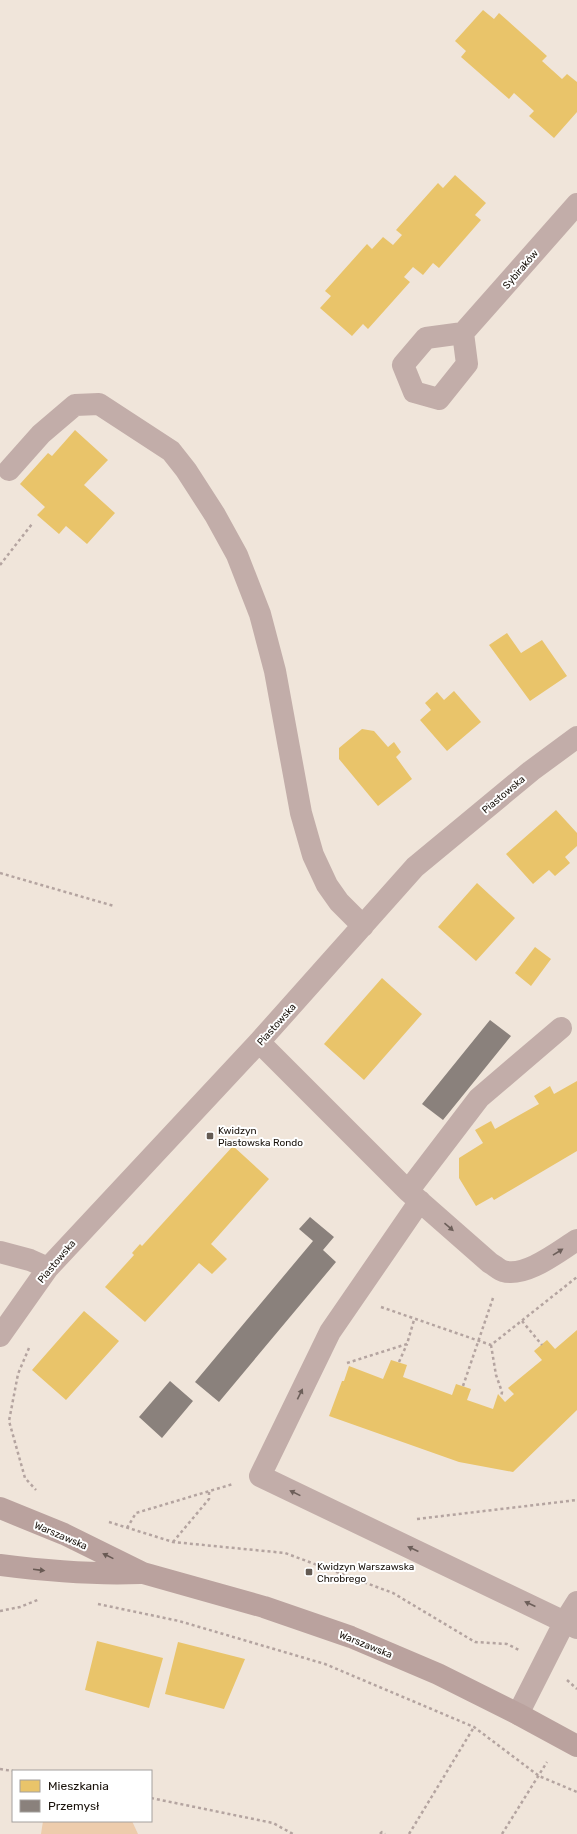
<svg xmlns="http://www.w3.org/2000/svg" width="577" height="1834" viewBox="0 0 577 1834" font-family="Rubik,sans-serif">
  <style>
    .green { fill: #edccac }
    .homes { fill: #e9c46a }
    .industry { fill: #8a817c }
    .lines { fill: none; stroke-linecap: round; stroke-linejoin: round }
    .path { stroke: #b4a4a0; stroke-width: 2.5; stroke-dasharray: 3 3; stroke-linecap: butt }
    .minor { stroke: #c2ada9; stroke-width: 22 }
    .major { stroke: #baa29e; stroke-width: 22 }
    .oneway { fill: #6d5f5a }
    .oneway2 { fill: #695a54 }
    .poi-dot { fill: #645b53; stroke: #fff; stroke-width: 1.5 }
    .labels { text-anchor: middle; stroke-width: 4; stroke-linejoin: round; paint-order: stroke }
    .street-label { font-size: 10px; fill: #18110a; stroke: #fff }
    .poi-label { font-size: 10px; fill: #18110a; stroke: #fff; text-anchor: start }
  </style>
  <rect width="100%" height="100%" fill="#f0e5da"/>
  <path class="green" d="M 43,1821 L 132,1821 L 138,1834 L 41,1834 Z"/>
  <path class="homes" d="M 483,10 L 494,19 L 499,13 L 547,56 L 542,61 L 562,79 L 567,74 L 577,82 L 577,112 L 554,138 L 529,116 L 534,111 L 514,93 L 509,99 L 461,57 L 466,51 L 455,41 Z
    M 455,175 L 486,203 L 475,215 L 481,220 L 439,268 L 433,263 L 423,275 L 413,267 L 404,277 L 410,282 L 368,329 L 363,324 L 352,336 L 320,308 L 331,296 L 325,291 L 367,244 L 372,249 L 383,237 L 393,245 L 402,235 L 396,230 L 438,183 L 443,188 Z
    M 75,430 L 108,460 L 84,485 L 115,513 L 87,544 L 66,526 L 59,534 L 37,515 L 45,507 L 20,484 L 48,453 L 52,456 Z
    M 507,633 L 521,653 L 542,640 L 567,676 L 530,701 L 489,645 Z
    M 454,691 L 481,722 L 447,751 L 420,720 L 431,710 L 425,703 L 437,692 L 444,700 Z
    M 362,729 L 374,731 L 388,747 L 394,742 L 401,752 L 396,757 L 412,779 L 378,806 L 339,759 L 339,748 Z
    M 556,810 L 577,833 L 577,846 L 565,857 L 570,863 L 555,876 L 549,870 L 533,884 L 506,854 Z
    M 477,883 L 515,918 L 476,961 L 438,927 Z
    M 535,947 L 551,959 L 531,986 L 515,973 Z
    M 382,978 L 422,1014 L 364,1080 L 324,1044 Z
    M 577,1081 L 577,1151 L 494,1200 L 492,1197 L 476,1206 L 459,1178 L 459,1158 L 483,1143 L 475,1130 L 491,1121 L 495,1129 L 539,1104 L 534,1096 L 550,1086 L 554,1094 Z
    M 233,1146 L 269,1179 L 211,1244 L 227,1259 L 212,1274 L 199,1263 L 145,1322 L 105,1287 L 134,1255 L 132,1253 L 140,1244 L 142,1246 Z
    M 84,1311 L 119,1341 L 66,1400 L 32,1370 Z
    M 577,1330 L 577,1410 L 513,1472 L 459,1462 L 329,1416 L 342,1381 L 344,1381 L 349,1366 L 383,1379 L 391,1360 L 407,1365 L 403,1377 L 452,1395 L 456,1384 L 471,1389 L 467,1400 L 493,1409 L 498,1394 L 505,1402 L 514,1394 L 508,1388 L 542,1360 L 534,1351 L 547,1340 L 555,1349 Z
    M 97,1641 L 163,1658 L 149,1708 L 85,1690 Z
    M 178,1642 L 245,1659 L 224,1709 L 165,1694 Z"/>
  <path class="industry" d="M 490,1020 L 511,1036 L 443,1120 L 422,1104 Z
    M 310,1217 L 334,1237 L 323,1250 L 336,1262 L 219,1402 L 195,1382 L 313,1241 L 299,1229 Z
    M 170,1381 L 193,1401 L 162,1438 L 139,1417 Z"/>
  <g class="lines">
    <path class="path" d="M 0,565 L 32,524
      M 0,873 L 114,906
      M 381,1307 L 491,1345 L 577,1277
      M 522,1321 L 542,1345
      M 491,1345 L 496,1375 L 502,1392 L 501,1397
      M 29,1348 L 18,1374 L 9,1421 L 25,1478 L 36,1490
      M 399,1362 L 407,1344
      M 347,1363 L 407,1344 L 414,1320
      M 463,1386 L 493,1298
      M 417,1519 L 577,1500
      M 109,1522 L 173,1542 L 285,1553 L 393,1593 L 475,1642 L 507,1644 L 519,1650
      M 127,1528 L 136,1513 L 233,1484
      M 173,1542 L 209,1499 L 209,1492
      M 98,1604 L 179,1621 L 325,1664 L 474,1727 L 539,1776 L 577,1792
      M 0,1611 L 20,1607 L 40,1599
      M 567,1680 L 577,1689
      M 0,1769 L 13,1771
      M 151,1798 L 273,1823 L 293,1834
      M 380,1834 L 382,1832 L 385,1834
      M 409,1834 L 474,1727
      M 502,1834 L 547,1762"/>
    <path class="minor" d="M 463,333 L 467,364 L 439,399 L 414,392 L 403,365 L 426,338 L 463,333 L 577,204
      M 9,470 L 41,434 L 75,405 L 99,404 L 171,451 L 186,470 L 215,515 L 237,555 L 260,614 L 275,671 L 301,813 L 313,855 L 327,885 L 339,902 L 363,926
      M 259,1042 L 408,1191 L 490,1263 C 494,1265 499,1270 503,1271 C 526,1278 559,1251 577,1240
      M 408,1191 L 479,1098 L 561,1028
      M 420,1201 L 330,1332 L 260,1476 L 577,1628
      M 0,1252 L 30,1260 L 48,1268
      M 0,1336 L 48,1268 L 259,1042 L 415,867 L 531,771 L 577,737
      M 518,1714 L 565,1621 L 577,1602"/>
    <path class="major" d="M 0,1508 L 64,1534 L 143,1573 L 264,1607 L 351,1637 L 438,1674 L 518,1714 L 577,1746
      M 0,1565 C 47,1571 93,1575 140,1573"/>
  </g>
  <defs><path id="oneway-solid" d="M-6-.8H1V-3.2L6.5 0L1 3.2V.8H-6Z"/></defs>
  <g class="oneway">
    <use href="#oneway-solid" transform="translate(449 1227) rotate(41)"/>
    <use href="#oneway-solid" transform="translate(558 1252) rotate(-32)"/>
    <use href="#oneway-solid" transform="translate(300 1394) rotate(-64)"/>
    <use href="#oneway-solid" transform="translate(295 1493) rotate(-154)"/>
    <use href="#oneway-solid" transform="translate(413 1549) rotate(-155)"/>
    <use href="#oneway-solid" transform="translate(530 1604) rotate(-155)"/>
  </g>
  <g class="oneway2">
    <use href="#oneway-solid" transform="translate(108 1556) rotate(-154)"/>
    <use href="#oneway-solid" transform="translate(39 1570) rotate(7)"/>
  </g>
  <g class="poi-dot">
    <rect x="206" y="1132" width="8" height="8" rx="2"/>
    <rect x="305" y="1568" width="8" height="8" rx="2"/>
  </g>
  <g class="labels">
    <g class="street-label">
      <text transform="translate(520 269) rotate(-49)" y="4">Sybiraków</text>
      <text transform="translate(503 794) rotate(-40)" y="4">Piastowska</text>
      <text transform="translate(276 1024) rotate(-48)" y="4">Piastowska</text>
      <text transform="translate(56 1261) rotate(-50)" y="4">Piastowska</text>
      <text transform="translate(61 1535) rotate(23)" y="4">Warszawska</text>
      <text transform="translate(366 1644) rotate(22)" y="4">Warszawska</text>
    </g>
    <g class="poi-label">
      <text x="218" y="1134">Kwidzyn<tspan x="218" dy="12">Piastowska Rondo</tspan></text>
      <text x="317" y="1570">Kwidzyn Warszawska<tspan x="317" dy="12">Chrobrego</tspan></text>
    </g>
  </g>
  <rect x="12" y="1770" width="140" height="52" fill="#ffffff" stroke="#a3a09d"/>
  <rect x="20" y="1780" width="20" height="12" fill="#e9c46a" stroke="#a3a09d"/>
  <text x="48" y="1790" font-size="12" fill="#18110a">Mieszkania</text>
  <rect x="20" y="1800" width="20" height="12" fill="#8a817c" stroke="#a3a09d"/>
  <text x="48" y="1810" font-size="12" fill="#18110a">Przemysł</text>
</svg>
